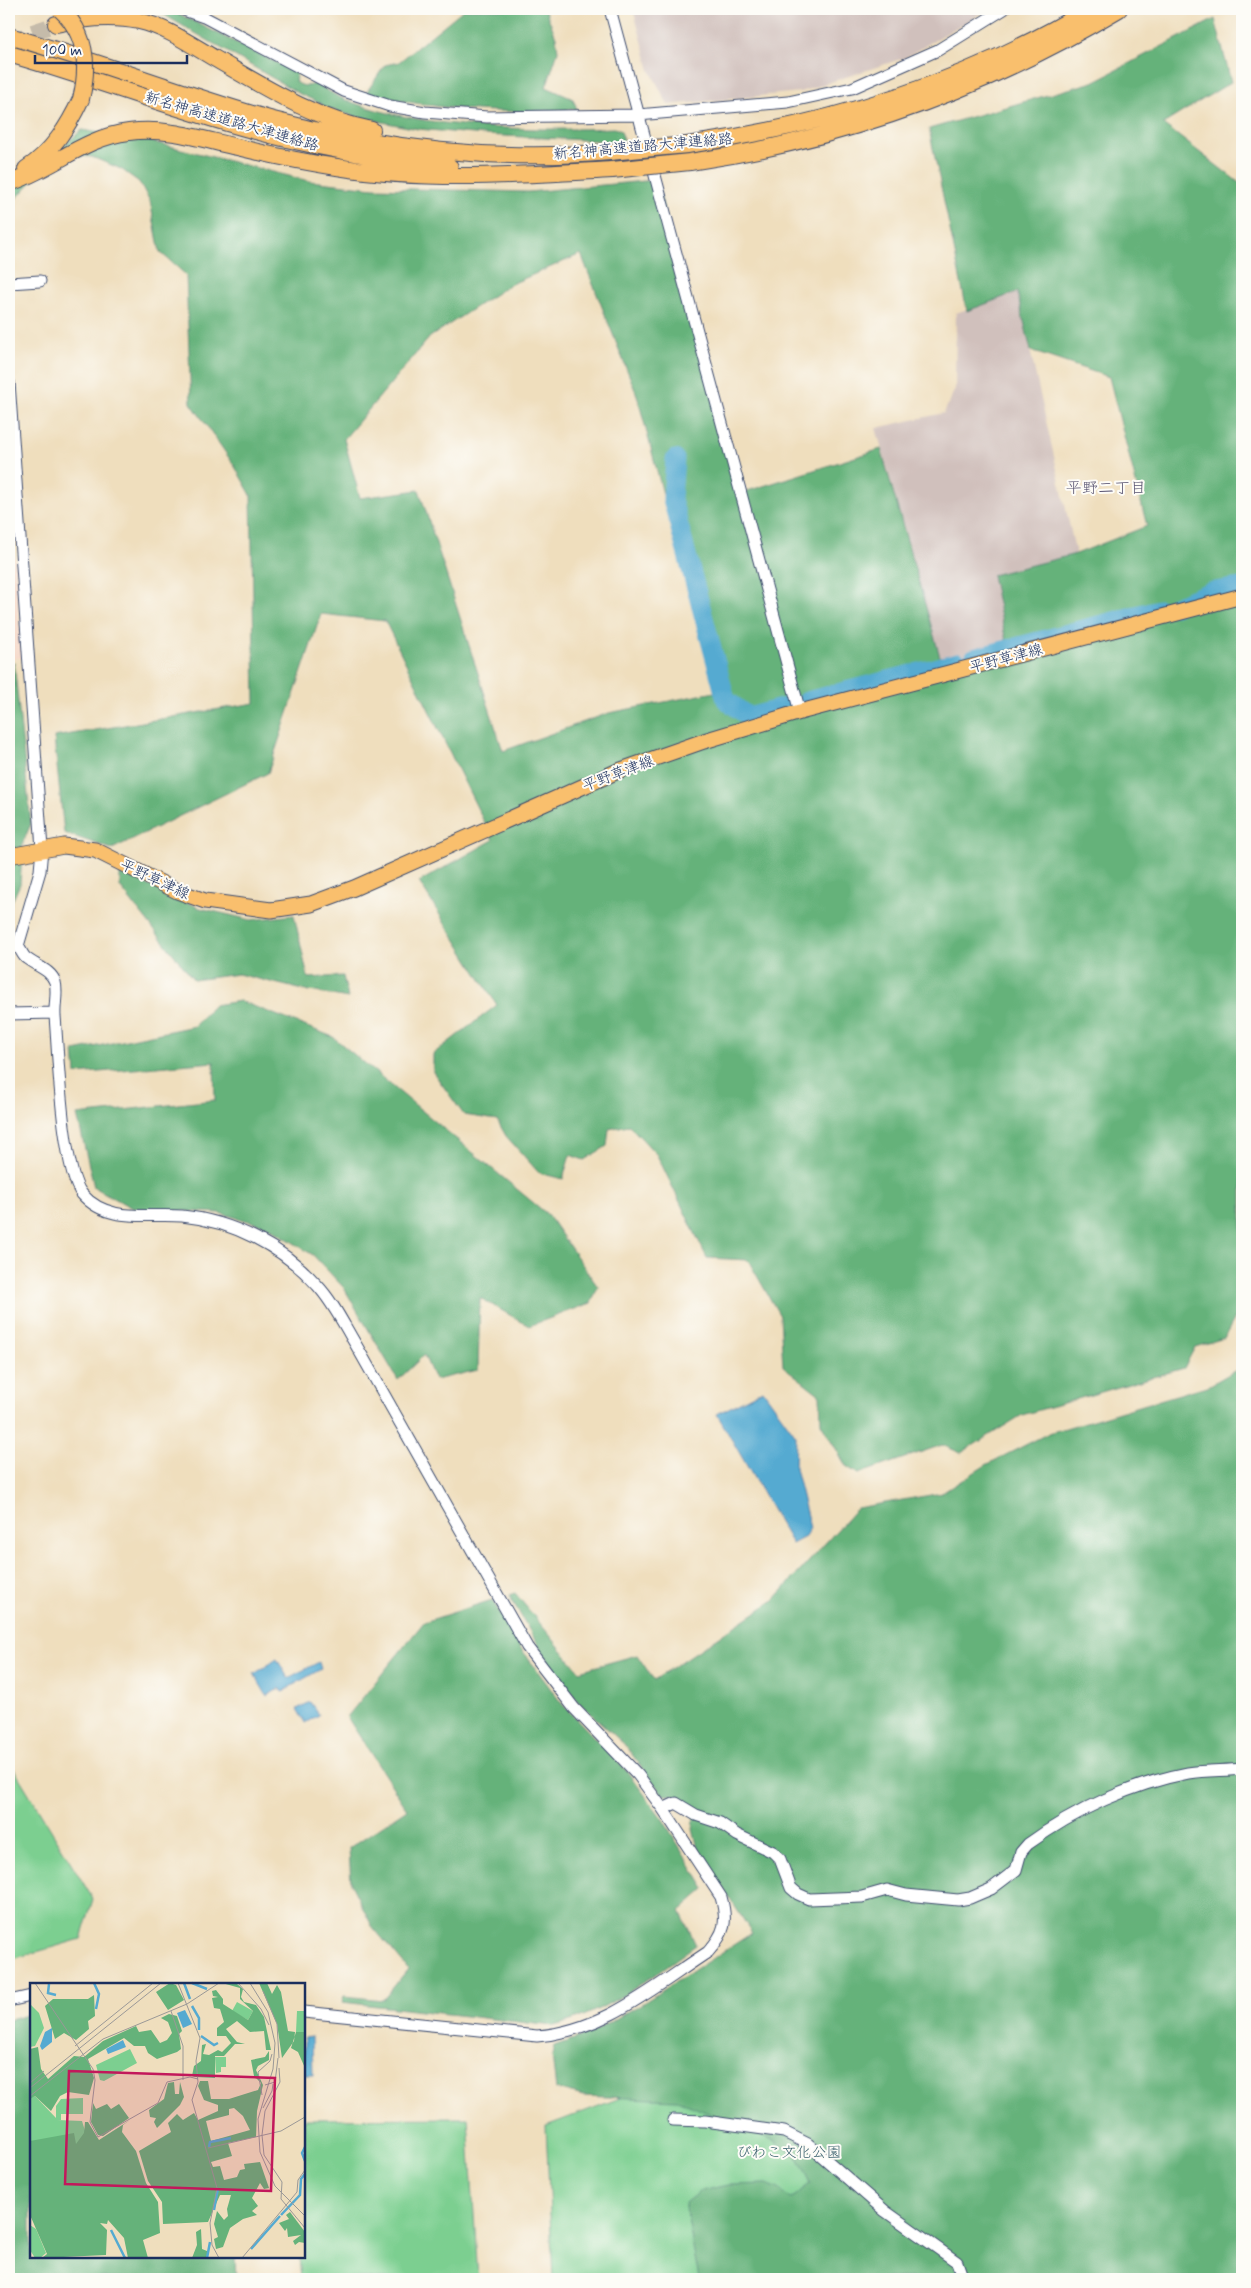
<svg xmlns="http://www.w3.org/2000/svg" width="1251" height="2288" viewBox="0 0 1251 2288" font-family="Mynerve,'Klee One',sans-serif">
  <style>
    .built { fill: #f4d3c1 }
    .industrial { fill: #d0c0bc }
    .green { fill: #7ccf90; stroke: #4c7f77 }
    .forest { fill: #65b27a; stroke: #40706c; fill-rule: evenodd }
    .water { fill: #55aad1; stroke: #386c98 }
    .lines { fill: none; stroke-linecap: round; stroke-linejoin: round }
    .river { stroke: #55aad1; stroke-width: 19 }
    .highway-tunnel { stroke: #c5bbaa; stroke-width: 16; stroke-dasharray: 16 8; stroke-linecap: butt }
    .minor-casing { stroke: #3b496c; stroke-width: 13 }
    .major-casing { stroke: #3b496c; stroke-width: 17 }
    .highway-casing { stroke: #3b496c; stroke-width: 18 }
    .minor { stroke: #fff; stroke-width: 11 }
    .major { stroke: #f9bf6d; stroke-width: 15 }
    .highway { stroke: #f9bf6d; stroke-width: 16 }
    .highway-bridge-casing { stroke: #3b496c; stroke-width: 18; stroke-linecap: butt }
    .highway-bridge { stroke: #f9bf6d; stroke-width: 16 }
    .labels { text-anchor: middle; stroke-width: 4; stroke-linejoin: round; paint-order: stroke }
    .street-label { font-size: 15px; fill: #1b2f5e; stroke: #fdfcf7 }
    .park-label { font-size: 15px; fill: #385f6d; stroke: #fdfcf7 }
    .neighbourhood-label { font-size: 16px; fill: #5c5774; stroke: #fdfcf7 }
    .inset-river { fill: none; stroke: #55aad1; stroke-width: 2.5 }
    .inset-road { fill: none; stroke: #9a9897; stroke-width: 1 }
    .view { fill: #c2185b; fill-opacity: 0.15; stroke: #c2185b; stroke-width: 2.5 }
    .inset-edge { fill: none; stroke: #1b2f5e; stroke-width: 2.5 }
  </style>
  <rect width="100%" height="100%" fill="#fdfcf7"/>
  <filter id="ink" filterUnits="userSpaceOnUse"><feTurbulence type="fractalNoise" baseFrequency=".02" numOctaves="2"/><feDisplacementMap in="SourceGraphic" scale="10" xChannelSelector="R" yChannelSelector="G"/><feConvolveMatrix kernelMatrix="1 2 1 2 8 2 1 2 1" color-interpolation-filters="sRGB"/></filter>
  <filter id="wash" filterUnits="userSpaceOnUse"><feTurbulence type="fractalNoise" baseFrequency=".0096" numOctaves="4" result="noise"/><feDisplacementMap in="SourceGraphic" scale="20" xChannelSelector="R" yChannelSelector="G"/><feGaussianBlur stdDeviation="1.12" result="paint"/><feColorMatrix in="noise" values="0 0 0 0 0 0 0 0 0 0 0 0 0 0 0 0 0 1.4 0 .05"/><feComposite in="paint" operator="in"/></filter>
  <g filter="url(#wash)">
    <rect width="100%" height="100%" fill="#efdebd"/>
    <path class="built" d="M 9,484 L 22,658 L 9,659 Z"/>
    <path class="industrial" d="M 633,9 L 988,9 L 904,58 L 800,92 L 668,105 L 650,70 Z
      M 1017,292 L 1076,554 L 992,576 L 1009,655 L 944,672 L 876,428 L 944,413 L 955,389 L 956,313 Z"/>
    <path class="green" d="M 9,1761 L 93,1899 L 81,1939 L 9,1960 Z
      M 689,2072 L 1054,2279 L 553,2279 L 546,2126 Z
      M 468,2118 L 478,2279 L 301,2279 L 299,2257 L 304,2257 L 304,2119 Z"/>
    <path class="forest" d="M 154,9 L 169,9 L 297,73 L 295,81 C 302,87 308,87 316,83 C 325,89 335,96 346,100 C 422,130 534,131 615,128 L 621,131 L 624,142 L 485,135 L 418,129 L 357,117 L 323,107 L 322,104 L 300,94 Z
      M 464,9 L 545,9 L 556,37 L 558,51 L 546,87 L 573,99 L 577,109 C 506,115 435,110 366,93 L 385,65 L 399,62 Z
      M 1215,19 L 1231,82 L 1163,124 L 1242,185 L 1242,1305 L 1224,1338 L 1195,1347 L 1184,1368 L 1022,1415 L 961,1453 L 942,1445 L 858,1474 L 846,1466 L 821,1423 L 820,1395 L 783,1366 L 780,1316 L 748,1260 L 707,1258 L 657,1155 L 629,1125 L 609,1129 L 607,1146 L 584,1160 L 570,1155 L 563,1179 L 539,1173 L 506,1136 L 497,1120 L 464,1115 L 433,1072 L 433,1054 L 497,1005 L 419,882 L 493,840 L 385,621 L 321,614 L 268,773 L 112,849 L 64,833 L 54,737 L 255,703 L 251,495 L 234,465 L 191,403 L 186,275 L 160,252 L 150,201 L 139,182 L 121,169 L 92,157 L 57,155 L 9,206 L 9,192 L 82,130 L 149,141 L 309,181 L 374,188 L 528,192 L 656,180 L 741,493 L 881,449 L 944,671 L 1009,655 L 992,575 L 1076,554 L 1147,526 L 1109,377 L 1031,351 L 1017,292 L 967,311 L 929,129 L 1093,82 ZM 581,254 L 637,395 L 715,692 L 609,713 L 503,751 L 419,490 L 360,498 L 344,439 L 430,337 L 509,285 Z
      M 9,663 L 14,663 L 31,824 L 23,842 L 20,884 L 9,908 Z
      M 120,873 L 200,908 L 251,920 L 294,915 L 308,978 L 343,976 L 348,998 L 299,989 L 238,974 L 194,980 L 120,887 Z
      M 240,1001 L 333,1037 L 547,1214 L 598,1287 L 591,1303 L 529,1326 L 480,1298 L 478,1370 L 435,1380 L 424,1355 L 398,1380 L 344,1288 L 313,1255 L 267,1226 L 219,1213 L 132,1208 L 94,1187 L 77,1115 L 215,1100 L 214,1062 L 76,1074 L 74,1051 L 194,1026 L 214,1005 Z
      M 1242,1365 L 1242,2279 L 699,2279 L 685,2203 L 700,2191 L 729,2185 L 767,2184 L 779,2189 L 790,2199 L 811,2183 L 799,2159 L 775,2141 L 677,2100 L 583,2096 L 556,2089 L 552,2056 L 554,2046 L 591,2033 L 643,2003 L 752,1933 L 698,1849 L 693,1828 L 696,1810 L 675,1795 L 663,1795 L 624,1744 L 578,1702 L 542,1652 L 509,1595 L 515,1593 L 579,1671 L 637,1655 L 654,1680 L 774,1600 L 857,1508 L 942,1493 L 986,1465 L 1049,1433 L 1210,1385 L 1238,1369 Z
      M 492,1600 L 522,1650 L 562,1704 L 626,1770 L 662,1818 L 705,1889 L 680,1911 L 696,1945 C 651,1977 608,2012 554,2026 L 342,2002 L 344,1996 L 383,2000 L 408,1969 L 372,1926 L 351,1884 L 349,1848 L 407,1809 L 347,1717 L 424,1622 Z
      M 31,2014 L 31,2257 L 235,2257 L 236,2279 L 9,2279 L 9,2020 Z"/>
    <path class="water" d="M 763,1390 L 796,1436 L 795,1468 L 810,1528 L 805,1537 L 792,1544 L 717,1414 Z
      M 277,1659 L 288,1678 L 319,1662 L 321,1669 L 283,1691 L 280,1688 L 267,1696 L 254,1674 Z
      M 310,1702 L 319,1715 L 305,1723 L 297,1709 Z
      M 312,2037 L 313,2075 L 304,2075 L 304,2038 Z"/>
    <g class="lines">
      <path class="river" d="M 675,459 L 672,499 L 726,700 L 749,717 L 789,706
        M 1175,606 L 1209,592 L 1242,587
        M 974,658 L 1159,609
        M 807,701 L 958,662"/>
    </g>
  </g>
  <g filter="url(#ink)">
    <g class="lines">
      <path class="highway-tunnel" d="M 11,43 L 30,33 L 56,24"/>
      <g class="minor-casing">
        <path id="minor" d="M 181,9 L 204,17 L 344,91 L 390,106 L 425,112 L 487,117 L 638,115 L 788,102 L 852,88 L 938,50 L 1004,9
          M 610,9 L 800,712
          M 9,283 L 40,281
          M 9,382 L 42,849 L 40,871 L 18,946 C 21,950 23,956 26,958 C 36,966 51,970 55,982 C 58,992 54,1006 55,1016 C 58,1052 62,1170 82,1194 C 108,1224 148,1213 182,1216 C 233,1221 283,1247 317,1285 C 333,1302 344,1325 356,1345 L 527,1647 L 574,1708 L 638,1775 L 663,1809 L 721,1897 C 728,1922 725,1933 708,1952 C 654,1987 604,2031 537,2036 L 304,2012
          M 9,1014 L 55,1013
          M 663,1809 L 676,1803 L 696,1815 L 720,1823 L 737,1835 L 773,1852 L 780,1859 L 791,1888 L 798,1894 L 809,1899 L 862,1897 L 887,1890 L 906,1895 L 958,1900 L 970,1898 L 991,1889 L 1016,1870 L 1021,1852 L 1028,1844 C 1075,1810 1131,1784 1188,1773 C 1206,1770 1225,1771 1242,1769
          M 9,2001 L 31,1996
          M 673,2120 L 705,2121 L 784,2132 L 808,2144 L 885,2211 L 957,2262 L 963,2279"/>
      </g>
      <g class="major-casing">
        <path id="major" d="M 9,856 L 64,846 L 95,850 L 177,891 L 205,901 L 271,910 L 311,904 L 354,888 L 618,771 L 704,741 L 800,712 L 1242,596"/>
      </g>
      <g class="highway-casing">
        <path id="highway" d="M 56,24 C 84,18 111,15 139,21 C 166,27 190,44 214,58 C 266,88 312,118 372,130
          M 9,36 C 98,61 184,95 273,120 C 381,149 499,162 610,152
          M 9,54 C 90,77 170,108 252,130 C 317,148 383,159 450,167
          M 687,145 C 828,125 966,83 1089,9
          M 690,162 C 843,140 987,88 1119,9
          M 26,169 C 52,152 68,127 81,99
          M 9,183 C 51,170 84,137 129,132 C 167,127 201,139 237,147 C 270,155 303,162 337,167 C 428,182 520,175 612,170"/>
      </g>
      <use href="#minor" class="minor"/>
      <use href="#major" class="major"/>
      <use href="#highway" class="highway"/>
      <g class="highway-bridge-casing">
        <path id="highway-bridge" d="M 60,9 C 87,33 89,66 81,99
          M 610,152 L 687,145
          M 612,170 L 690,162"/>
      </g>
      <use href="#highway-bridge" class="highway-bridge"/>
    </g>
  </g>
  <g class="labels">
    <g class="street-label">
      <text transform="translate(232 121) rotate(16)" y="5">新名神高速道路大津連絡路</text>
      <text transform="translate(643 146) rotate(-5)" y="5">新名神高速道路大津連絡路</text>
      <text transform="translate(1006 658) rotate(-15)" y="5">平野草津線</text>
      <text transform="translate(618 773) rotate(-21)" y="5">平野草津線</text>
      <text transform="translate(155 879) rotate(25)" y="5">平野草津線</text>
    </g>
    <g class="park-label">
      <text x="789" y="2157">びわこ文化公園</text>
    </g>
    <g class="neighbourhood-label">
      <text x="1106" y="493">平野二丁目</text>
    </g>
  </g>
  <g transform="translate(30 1983)">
    <rect width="275" height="275" fill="#efdebd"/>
    <path d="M 207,19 L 223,28 L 218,37 L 202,28 ZM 1,22 L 9,30 L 14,45 L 5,63 L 0,64 ZM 267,28 L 275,28 L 274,50 L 266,49 ZM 100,66 L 107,80 L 74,98 L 70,97 L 66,82 ZM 185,74 L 196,74 L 196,84 L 191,84 L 191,89 L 186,90 ZM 5,113 L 26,135 L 26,123 L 31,116 L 53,115 L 53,131 L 31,131 L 31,137 L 27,137 L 52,138 L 56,151 L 71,161 L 0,164 L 0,115 ZM 0,242 L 6,246 L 16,270 L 10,275 L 5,275 L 0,267 Z" fill="#7ccf90"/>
    <path d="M 140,0 L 146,2 L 154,17 L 138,27 L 126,9 ZM 192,0 L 207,1 L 213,6 L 211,14 L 214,19 L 226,22 L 234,34 L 241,67 L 236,67 L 234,48 L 220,49 L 207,38 L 196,46 L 207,59 L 215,61 L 205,61 L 194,73 L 185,73 L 185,95 L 165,94 L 162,93 L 164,83 L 171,78 L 172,62 L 176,61 L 173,71 L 179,72 L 188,67 L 192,69 L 201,60 L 196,53 L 187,53 L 187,45 L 194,39 L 190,26 L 184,25 L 182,15 L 188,14 L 183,13 L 182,8 L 186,7 L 193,16 L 193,21 L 218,37 L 223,28 L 210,16 L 210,5 ZM 229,0 L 237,0 L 242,11 L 247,2 L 251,9 L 258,48 L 265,49 L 264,58 L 252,75 L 247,41 ZM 64,12 L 65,33 L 58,38 L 59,46 L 46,57 L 34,50 L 25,56 L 15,23 L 23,16 L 58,16 ZM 139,31 L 147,33 L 152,48 L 149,51 L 151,66 L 147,69 L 127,76 L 118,70 L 115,63 L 104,63 L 94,55 L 58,76 L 64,95 L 59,112 L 38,109 L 30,113 L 21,128 L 5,113 L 0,116 L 0,66 L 8,64 L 11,86 L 18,96 L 44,73 L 54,74 L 73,58 L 106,43 L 109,49 L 121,47 L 130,60 L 137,57 L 142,50 L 138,39 L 131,35 ZM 266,49 L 275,49 L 275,85 L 268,69 L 261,65 ZM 239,68 L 239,77 L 228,83 L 226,87 L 233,102 L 227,128 L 226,154 L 198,160 L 202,173 L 181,179 L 183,184 L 190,183 L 194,197 L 207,194 L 210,187 L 215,186 L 214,181 L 230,179 L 239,205 L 234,206 L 230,200 L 222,215 L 228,223 L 222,228 L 227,232 L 213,236 L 200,245 L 193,264 L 186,266 L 184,256 L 188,254 L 184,241 L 187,228 L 194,237 L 198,233 L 197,226 L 201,212 L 190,212 L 178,239 L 133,241 L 132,219 L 118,198 L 109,168 L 141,149 L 138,140 L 147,131 L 153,137 L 164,130 L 168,137 L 188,128 L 188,122 L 174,117 L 168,103 L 170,98 L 178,98 L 181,116 L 199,116 L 228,107 L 231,100 L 224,93 L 221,77 L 235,74 ZM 204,125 L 213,133 L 220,147 L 181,158 L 176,138 L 199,132 L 199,126 ZM 144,99 L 145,111 L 149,111 L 150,99 L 154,114 L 150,122 L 127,145 L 124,139 L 126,135 L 120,134 L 119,127 L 134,116 L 138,100 ZM 63,120 L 66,126 L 77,121 L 81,126 L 89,121 L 99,135 L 73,153 L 68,152 L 61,139 ZM 100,137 L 93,142 L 92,149 L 106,168 L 116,200 L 128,219 L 130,250 L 113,257 L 118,275 L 98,275 L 94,255 L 78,237 L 77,241 L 70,240 L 77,247 L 76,272 L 12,275 L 17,271 L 0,232 L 0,158 L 44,150 L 46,161 L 54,150 L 55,139 L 58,139 L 69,157 ZM 260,229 L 275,249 L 275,260 L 269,259 L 265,262 L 263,258 L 271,252 L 258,254 L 257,245 L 255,248 L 249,240 L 259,236 L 256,232 ZM 171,246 L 172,266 L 177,268 L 178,275 L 162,275 L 167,262 L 166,249 Z" fill="#65b27a" fill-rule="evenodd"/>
    <path d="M 155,27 L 162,41 L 153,45 L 147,30 ZM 22,45 L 22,59 L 12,67 L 10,63 L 15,49 ZM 93,57 L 96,64 L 78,71 L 76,66 Z" fill="#55aad1"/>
    <path class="inset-river" d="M 64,0 L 69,11 L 66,26M 154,0 L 160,16M 162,0 L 177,6M 19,1 L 18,10 L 26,12M 162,23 L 169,35 L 169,47M 171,53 L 184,62 L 188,60M 179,164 L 180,159 L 201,155M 275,164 L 272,170 L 275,178M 184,227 L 188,205M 251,232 L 270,212 L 271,196 L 275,191M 81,247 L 95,275M 221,266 L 250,233M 177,275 L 180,259"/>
    <path class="inset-road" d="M 5,0 L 63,86 L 65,97 L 60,139 L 68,154 L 128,120 L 137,99 L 160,94 L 168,96M 148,0 L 170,55 L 166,78 L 168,99 L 162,117 L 187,205 L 180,240 L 182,262 L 189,275M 208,0 L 231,26 L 239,42M 220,0 L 238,29 L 245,60 L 243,86 L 228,136 L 230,169 L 245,203 L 275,233M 233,8 L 247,41 L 249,75M 141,28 L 153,63 L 153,97M 45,63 L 123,0M 249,85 L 250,99 L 235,128 L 232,152 L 234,172 L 252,199 L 251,216 L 256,222M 0,100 L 14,88M 235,102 L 245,99 L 248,75M 0,105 L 131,0M 232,112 L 228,89 L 240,78 L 242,71M 0,113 L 73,56 L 157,21 L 189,0M 233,125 L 242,108 L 243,101M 178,165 L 251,148 L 275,134M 256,222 L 275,245M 212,275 L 267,209 L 268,197 L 275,187"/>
    <path class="view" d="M 39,88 L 245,95 L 241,208 L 35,201 Z"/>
    <rect width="275" height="275" class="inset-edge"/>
  </g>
  <rect width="1251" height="2288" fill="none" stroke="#fdfcf7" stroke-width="30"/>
  <path d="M35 55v8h152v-8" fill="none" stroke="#1b2f5e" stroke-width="2.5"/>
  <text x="42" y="55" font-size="15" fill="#1b2f5e" stroke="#fdfcf7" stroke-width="4" paint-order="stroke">100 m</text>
</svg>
